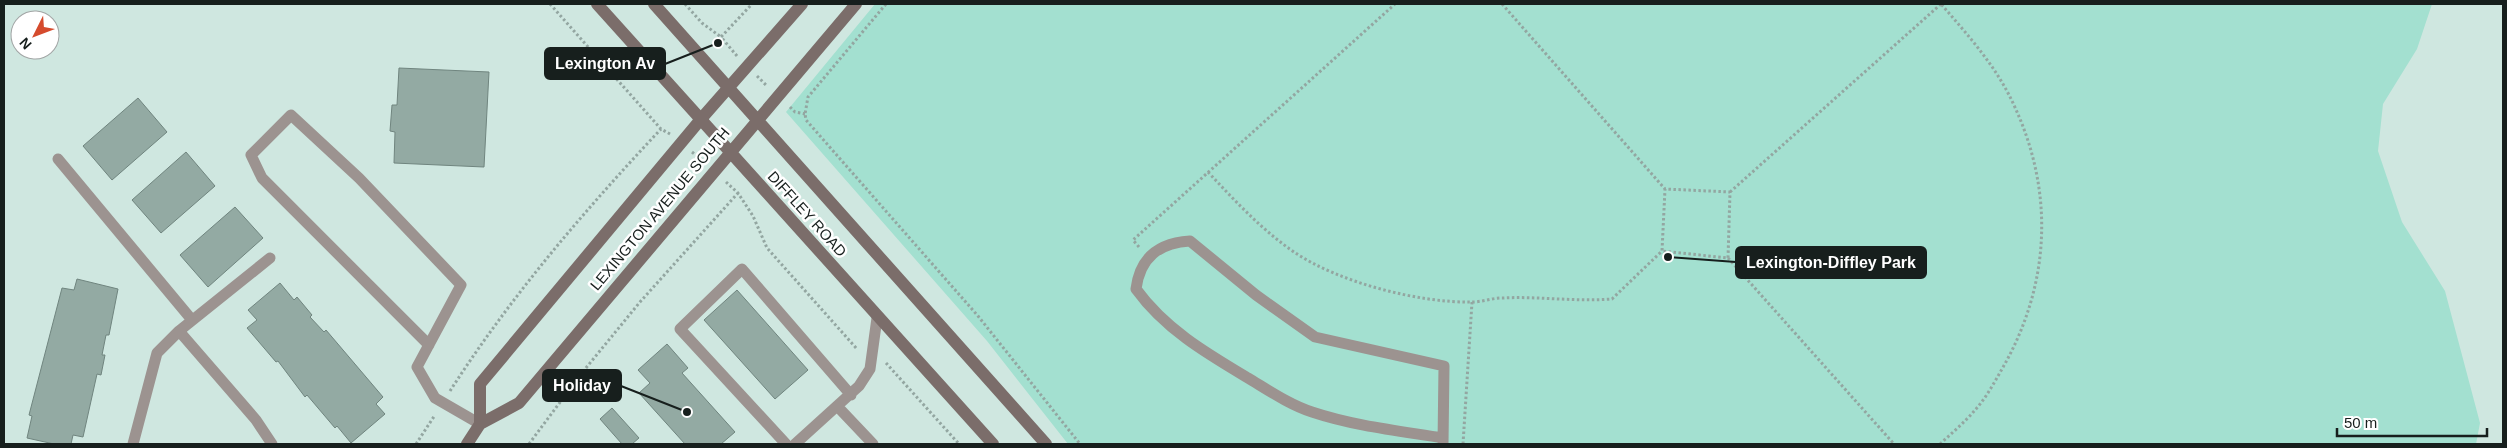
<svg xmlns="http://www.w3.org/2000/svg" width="2507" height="448" viewBox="0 0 2507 448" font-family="Helvetica,sans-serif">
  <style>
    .green { fill: #a3e0d0 }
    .building { fill: #93aaa3; stroke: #70857f }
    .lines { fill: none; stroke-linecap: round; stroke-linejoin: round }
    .path { stroke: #93a6a1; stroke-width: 3; stroke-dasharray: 2.5 2.5; stroke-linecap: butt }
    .lane { stroke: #9c9390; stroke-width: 11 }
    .secondary { stroke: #7b6d6a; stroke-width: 12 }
    .labels { text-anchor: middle; stroke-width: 5; stroke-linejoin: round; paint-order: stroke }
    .street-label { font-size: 15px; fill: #171f1d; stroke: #fff }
    .leader { fill: none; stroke: #171f1d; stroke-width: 2 }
    .callout-dot { fill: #171f1d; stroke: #fff; stroke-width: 2 }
    .callout { fill: #171f1d; stroke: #171f1d; stroke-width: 2 }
    .callout-label { font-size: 16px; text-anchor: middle; font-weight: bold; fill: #fff }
  </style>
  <rect width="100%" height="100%" fill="#cfe7e0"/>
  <path class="green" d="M 875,4 L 2432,4 L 2417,49 L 2383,104 L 2378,151 L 2402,222 L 2445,291 L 2480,423 L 2476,444 L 1068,444 L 987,341 L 786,112 Z"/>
  <path class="building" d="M 399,68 L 489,72 L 484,167 L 394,163 L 395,132 L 390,131 L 392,105 L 397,105 Z
    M 138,98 L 167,132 L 112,180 L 83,146 Z
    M 186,152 L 215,186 L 161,233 L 132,200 Z
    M 235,207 L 263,238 L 208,287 L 180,255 Z
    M 77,279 L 118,289 L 109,335 L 106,335 L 102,355 L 105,355 L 101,375 L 97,374 L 83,437 L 73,435 L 71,444 L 54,444 L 27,438 L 32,416 L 29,415 L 62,288 L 74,290 Z
    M 280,283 L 294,300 L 297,297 L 312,315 L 310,317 L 324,332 L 326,330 L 383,397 L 376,404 L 385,414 L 351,443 L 337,426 L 335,428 L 307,395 L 305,397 L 278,361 L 276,362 L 247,328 L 257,320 L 248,310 Z
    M 737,290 L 808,370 L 775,399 L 704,320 Z
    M 667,344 L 688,368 L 682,373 L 735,432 L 721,444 L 685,444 L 639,393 L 650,383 L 638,370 Z
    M 612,408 L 639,438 L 632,444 L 622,444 L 600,419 Z"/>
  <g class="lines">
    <path class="path" d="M 550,4 L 661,129 L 670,134
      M 685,4 L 702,23 L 721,37
      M 886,4 L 808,97 L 805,114 L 806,120 L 978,316 L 1080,444
      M 1502,4 L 1665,189
      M 737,56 L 721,37 L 752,4
      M 757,76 L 767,86
      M 790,107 L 795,112 L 805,114
      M 692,152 L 703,161
      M 1208,172 C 1235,201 1262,230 1294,252 C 1338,282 1418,303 1472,302 C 1482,302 1492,298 1502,298 C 1538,296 1575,302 1612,299 L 1662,251 L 1665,189 L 1730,192 L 1728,258 L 1662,251
      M 726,182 L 738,193 L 753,216 L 767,248 L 857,349
      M 1730,192 L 1941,4
      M 1139,247 L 1133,240 L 1395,4
      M 1728,258 L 1894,444
      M 886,363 L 959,444
      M 450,391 C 511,296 584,211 661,129
      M 416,444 L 435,415
      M 529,444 L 581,374 L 640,302 L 738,193
      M 1463,444 L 1472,302
      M 1940,444 C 1952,433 1965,422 1975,410 C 1986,398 1994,383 2002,369 C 2051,284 2055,190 2012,101 C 1995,65 1967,34 1941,4"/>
    <path class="lane" d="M 58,159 L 192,320
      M 179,331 L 256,420 L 272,444
      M 429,345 L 262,178 L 251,155 L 291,115 L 359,178 L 461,285 L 417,367 L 435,398 L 480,424
      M 837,406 L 873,444
      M 133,444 L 157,353 L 179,331 L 270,258
      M 786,444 L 680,329 L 742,269 L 851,395
      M 795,444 L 859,386 L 870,369 L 877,318
      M 1443,444 L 1444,366 L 1315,337 L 1256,295 L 1190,241 C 1159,243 1140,257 1136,289 C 1165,329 1206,353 1248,378 C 1268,390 1290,405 1312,412 C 1354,426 1400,431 1443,438"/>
    <path class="secondary" d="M 597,4 L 993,444
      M 654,4 L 1046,444
      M 480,424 L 480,384 L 701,119 L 802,4
      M 467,444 L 480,424 L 519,403 L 856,4"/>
  </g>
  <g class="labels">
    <g class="street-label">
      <text transform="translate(660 209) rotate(-50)" y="5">LEXINGTON AVENUE SOUTH</text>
      <text transform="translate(807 214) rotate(48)" y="5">DIFFLEY ROAD</text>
    </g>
  </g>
  <path class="leader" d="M718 43L665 64M1668 257L1736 262M687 412L621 386"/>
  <g class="callout-dot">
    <circle cx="718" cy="43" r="5"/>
    <circle cx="1668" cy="257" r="5"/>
    <circle cx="687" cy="412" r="5"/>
  </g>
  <g class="callout">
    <rect x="545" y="48" width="120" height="31" rx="5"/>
    <rect x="1736" y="247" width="190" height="31" rx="5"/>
    <rect x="543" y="370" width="78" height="31" rx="5"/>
  </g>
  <g class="callout-label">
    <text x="605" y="69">Lexington Av</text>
    <text x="1831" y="268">Lexington-Diffley Park</text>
    <text x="582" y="391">Holiday</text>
  </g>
  <rect width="2507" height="448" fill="none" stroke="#171f1d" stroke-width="10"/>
  <g transform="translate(35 35) rotate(228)"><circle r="24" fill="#ffffff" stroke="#a2a5a5"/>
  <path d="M0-4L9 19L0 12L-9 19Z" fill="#d54b2d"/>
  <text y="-8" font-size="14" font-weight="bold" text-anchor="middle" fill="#171f1d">N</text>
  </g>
  <path d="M2337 428v8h150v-8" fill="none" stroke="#171f1d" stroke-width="2.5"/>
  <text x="2344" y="428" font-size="15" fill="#171f1d" stroke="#ffffff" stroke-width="4" paint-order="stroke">50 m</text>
</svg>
